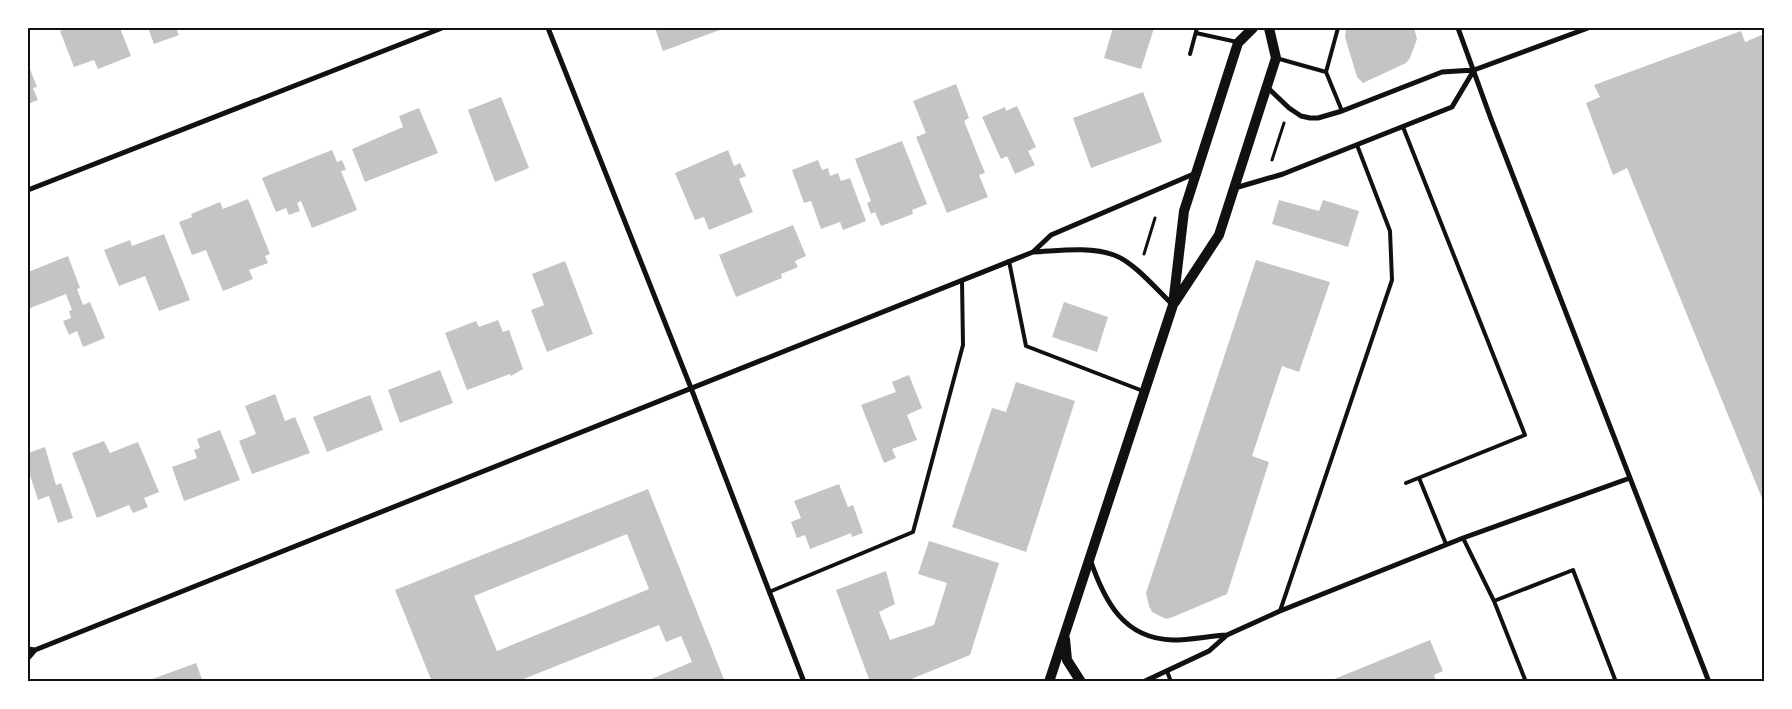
<svg xmlns="http://www.w3.org/2000/svg" width="1792" height="709" viewBox="0 0 1792 709" font-family="'Sofia Sans Condensed',sans-serif">
  <style>
    .building { fill: #c4c4c4; fill-rule: evenodd }
    .lines { fill: none; stroke-linecap: round; stroke-linejoin: round }
    .path { stroke: #111; stroke-width: 3 }
    .service { stroke: #111; stroke-width: 4 }
    .minor { stroke: #111; stroke-width: 5 }
    .secondary { stroke: #111; stroke-width: 10 }
    .neatline { fill: none; stroke: #111; stroke-width: 2 }
  </style>
  <rect width="100%" height="100%" fill="#fff"/>
  <path class="building" d="M 68,28 L 120,28 L 131,56 L 98,69 L 94,60 L 74,67 L 60,31 Z
    M 148,28 L 176,28 L 179,35 L 154,44 Z
    M 655,28 L 725,28 L 663,51 Z
    M 1113,28 L 1154,28 L 1141,69 L 1104,58 Z
    M 1346,28 L 1414,28 L 1417,39 L 1410,58 L 1406,63 L 1363,83 L 1357,77 L 1345,37 Z
    M 1741,31 L 1745,42 L 1764,34 L 1764,503 L 1627,168 L 1613,175 L 1586,103 L 1600,97 L 1594,85 Z
    M 28,64 L 37,87 L 33,88 L 38,100 L 28,104 Z
    M 956,84 L 969,118 L 964,121 L 985,173 L 979,175 L 988,197 L 947,213 L 916,137 L 926,133 L 913,101 Z
    M 1143,92 L 1162,142 L 1091,168 L 1073,118 Z
    M 501,97 L 529,168 L 495,182 L 468,110 Z
    M 1017,106 L 1036,147 L 1028,151 L 1035,165 L 1015,174 L 1007,156 L 1001,159 L 982,117 L 1005,107 L 1006,111 Z
    M 419,108 L 438,153 L 365,182 L 352,149 L 403,127 L 399,116 Z
    M 902,141 L 927,204 L 912,210 L 913,214 L 881,226 L 875,212 L 871,214 L 867,203 L 871,201 L 855,159 Z
    M 332,150 L 337,162 L 342,160 L 346,170 L 341,171 L 357,210 L 312,228 L 301,201 L 297,203 L 300,211 L 289,215 L 286,208 L 276,212 L 262,178 Z
    M 728,150 L 734,166 L 740,163 L 746,176 L 739,179 L 753,212 L 709,230 L 704,217 L 695,220 L 675,173 Z
    M 818,160 L 822,170 L 828,168 L 830,176 L 838,173 L 841,181 L 850,178 L 866,221 L 843,230 L 840,222 L 821,229 L 811,201 L 804,203 L 792,170 Z
    M 248,199 L 270,254 L 265,256 L 268,263 L 249,270 L 253,279 L 223,291 L 206,250 L 192,255 L 179,222 L 192,217 L 191,214 L 220,202 L 223,209 Z
    M 1279,200 L 1319,211 L 1323,200 L 1359,211 L 1348,247 L 1272,224 Z
    M 793,225 L 806,256 L 795,261 L 798,267 L 781,274 L 782,278 L 736,297 L 719,255 Z
    M 164,234 L 190,300 L 159,311 L 145,276 L 119,286 L 104,250 L 130,240 L 132,246 Z
    M 68,256 L 80,288 L 77,289 L 83,305 L 90,302 L 105,338 L 83,347 L 77,331 L 69,335 L 63,321 L 71,318 L 69,311 L 72,310 L 66,294 L 28,309 L 28,272 Z
    M 1256,260 L 1330,282 L 1299,372 L 1282,366 L 1252,456 L 1269,462 L 1227,594 L 1173,617 L 1166,619 L 1152,612 L 1149,606 L 1146,593 Z
    M 565,261 L 593,334 L 547,352 L 531,310 L 544,305 L 532,274 Z
    M 1064,302 L 1108,317 L 1097,352 L 1052,337 Z
    M 498,320 L 503,332 L 509,330 L 523,369 L 511,376 L 510,374 L 467,390 L 445,333 L 476,321 L 479,327 Z
    M 440,370 L 453,403 L 400,423 L 388,390 Z
    M 909,375 L 922,408 L 907,415 L 917,440 L 892,449 L 896,458 L 884,463 L 861,405 L 896,392 L 892,382 Z
    M 1016,382 L 1075,401 L 1026,552 L 952,527 L 992,408 L 1006,412 Z
    M 275,394 L 285,421 L 295,417 L 310,453 L 252,474 L 239,441 L 256,434 L 245,406 Z
    M 370,395 L 383,430 L 327,452 L 313,417 Z
    M 220,430 L 240,480 L 184,501 L 172,467 L 197,458 L 194,450 L 200,448 L 197,439 Z
    M 104,441 L 110,453 L 138,442 L 159,492 L 144,498 L 148,507 L 133,513 L 129,505 L 97,518 L 72,453 Z
    M 45,447 L 56,485 L 61,483 L 73,518 L 58,523 L 49,496 L 38,500 L 28,469 L 28,453 Z
    M 839,484 L 848,507 L 853,505 L 863,533 L 852,537 L 851,533 L 810,549 L 805,535 L 797,538 L 791,522 L 801,518 L 794,501 Z
    M 648,489 L 725,682 L 644,682 L 692,662 L 681,636 L 666,642 L 659,625 L 516,682 L 432,682 L 395,590 ZM 627,534 L 649,589 L 497,651 L 474,596 Z
    M 929,541 L 999,563 L 970,655 L 904,682 L 870,682 L 836,590 L 886,571 L 895,604 L 879,612 L 890,640 L 934,625 L 947,583 L 918,574 Z
    M 1430,640 L 1443,671 L 1434,675 L 1436,682 L 1327,682 Z
    M 196,663 L 203,682 L 147,682 L 147,681 Z"/>
  <g class="lines">
    <path class="path" d="M 1272,160 L 1284,123
      M 1144,254 L 1155,218"/>
    <path class="service" d="M 1196,33 L 1237,42
      M 1190,54 L 1197,28
      M 1276,58 L 1326,72 L 1338,28
      M 1326,72 L 1342,111
      M 1403,127 L 1525,435 L 1406,483
      M 1009,261 L 1026,346 L 1143,391
      M 1419,478 L 1446,544
      M 1463,538 L 1494,601 L 1526,682
      M 769,592 L 913,532 L 963,345 L 962,281
      M 1494,601 L 1573,570 L 1616,682
      M 1280,611 L 1392,280 L 1390,231 L 1357,145
      M 1167,671 L 1171,682"/>
    <path class="minor" d="M 548,28 L 691,388 L 804,682
      M 1458,28 L 1491,119 L 1709,682
      M 1267,87 L 1289,108 L 1301,116 L 1310,118 L 1318,118 L 1342,111 L 1442,72 L 1474,70 L 1588,28
      M 1235,188 L 1283,174 L 1452,107 L 1474,70
      M 28,190 L 442,28
      M 1033,252 L 1051,235 L 1196,173
      M 1090,559 C 1104,600 1123,639 1173,640 C 1190,640 1209,636 1227,635
      M 28,649 L 35,650
      M 28,658 L 35,650 L 1033,252 C 1058,251 1089,246 1114,255 C 1135,263 1157,290 1173,305
      M 1143,682 L 1209,651 L 1227,635 L 1280,611 L 1463,538 L 1630,478"/>
    <path class="secondary" d="M 1175,302 L 1219,235 L 1276,58 L 1269,28
      M 1065,639 L 1067,660 L 1081,682
      M 1049,682 L 1173,305 L 1184,211 L 1238,43 L 1253,28"/>
  </g>
  <rect width="1792" height="709" fill="none" stroke="#ffffff" stroke-width="58"/>
  <rect x="29" y="29" width="1734" height="651" class="neatline"/>
</svg>
